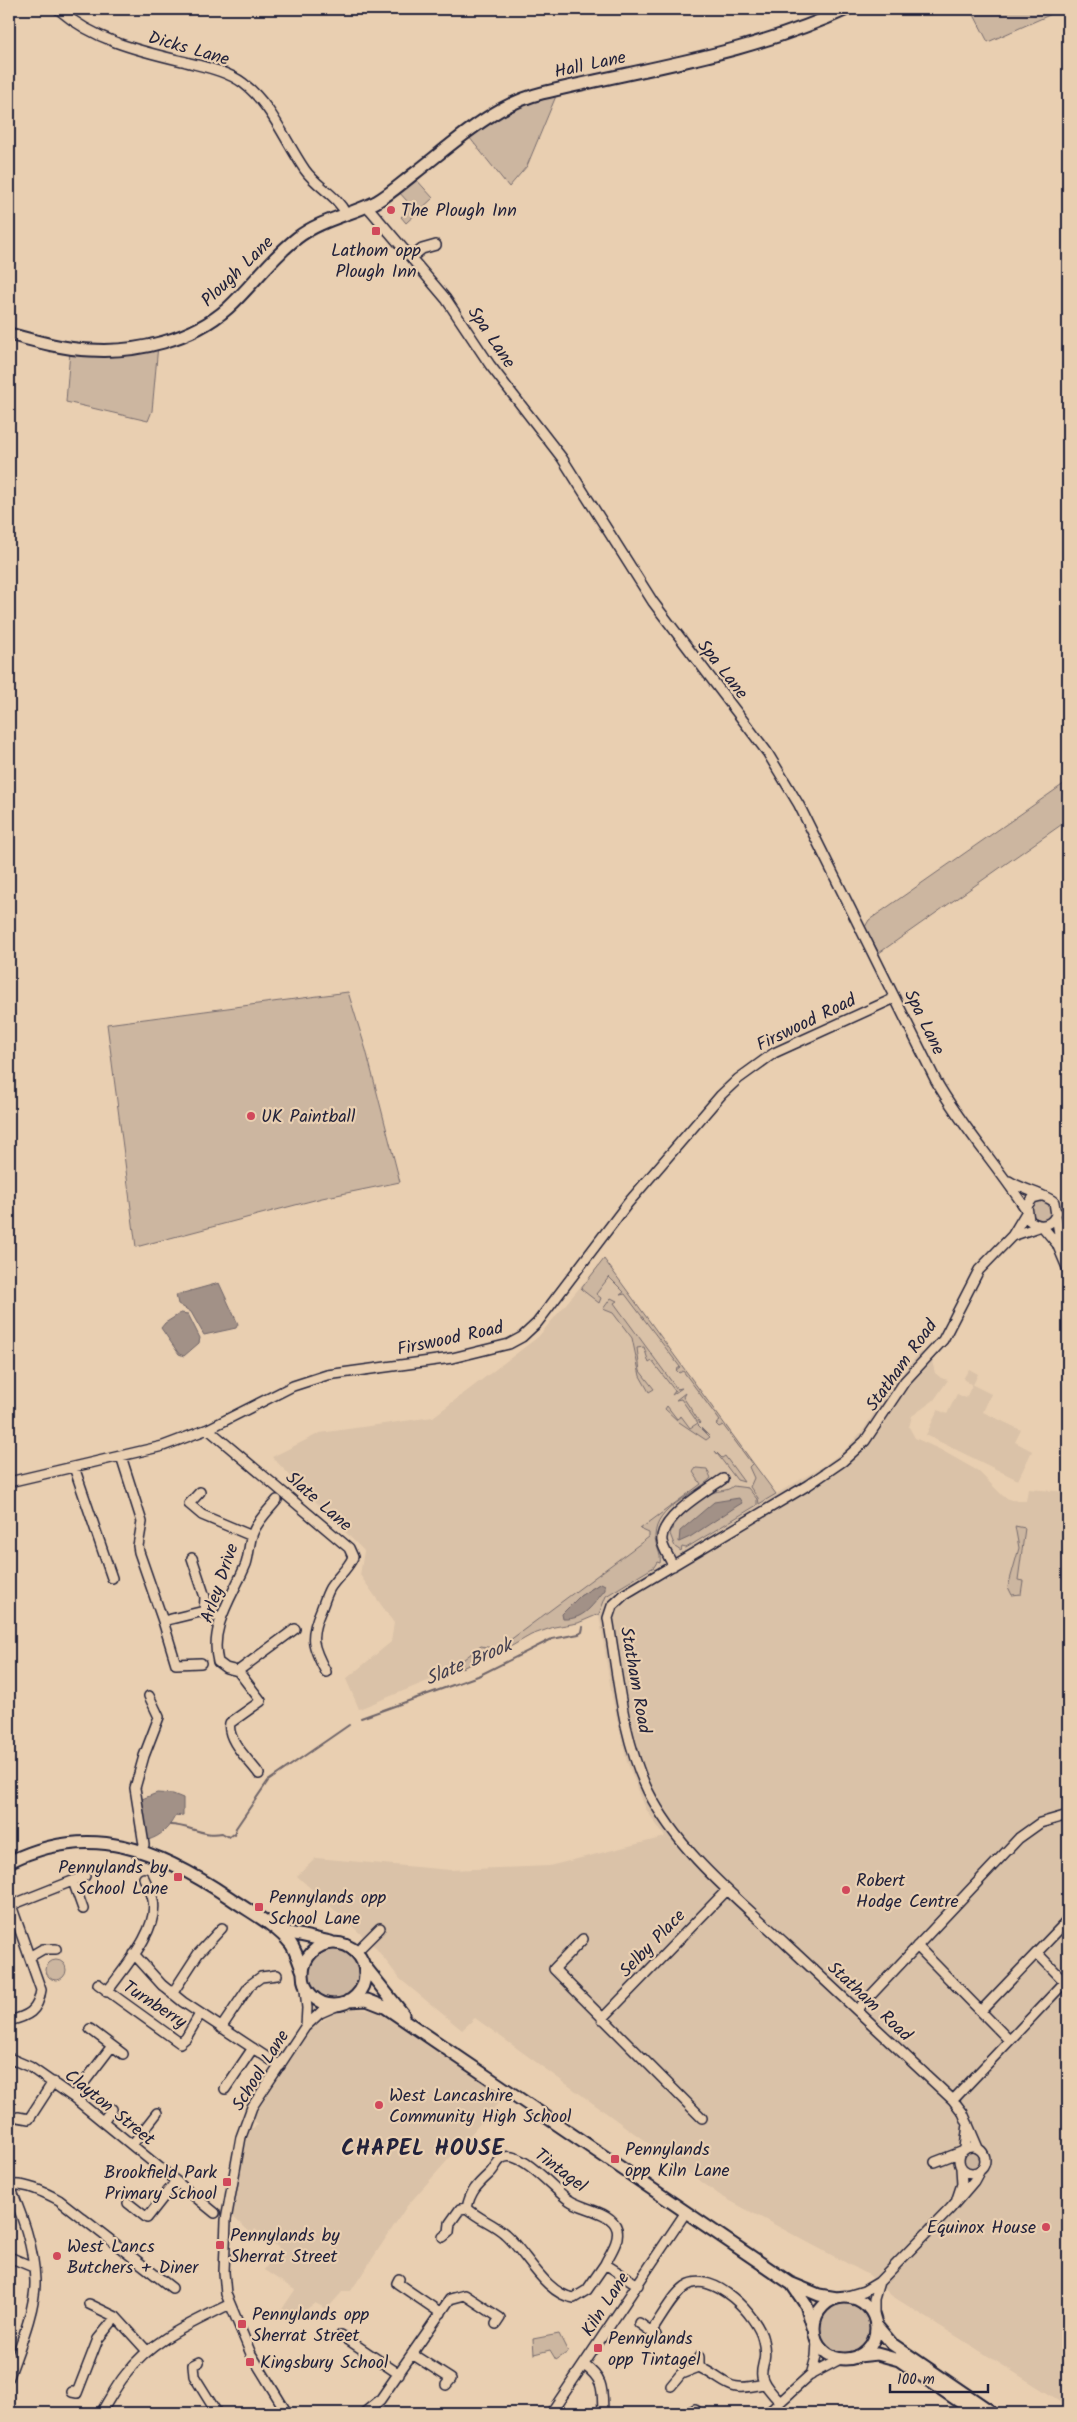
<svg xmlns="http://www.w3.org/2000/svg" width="1077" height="2422" viewBox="0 0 1077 2422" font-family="Kalam,sans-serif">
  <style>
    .built { fill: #dac2a8 }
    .green { fill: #ccb6a0; stroke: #776c6e; fill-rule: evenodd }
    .water { fill: #a29187; stroke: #6f6569 }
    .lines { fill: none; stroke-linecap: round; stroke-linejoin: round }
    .stream { stroke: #6f6569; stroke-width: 2 }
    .minor-casing { stroke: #22223b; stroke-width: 12 }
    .major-casing { stroke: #22223b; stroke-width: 15 }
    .minor { stroke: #e9cfb1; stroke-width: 9 }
    .major { stroke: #e9cfb1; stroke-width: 11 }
    .poi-dot { fill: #d1495b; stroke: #e9cfb1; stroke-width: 2 }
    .labels { text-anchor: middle; stroke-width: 4.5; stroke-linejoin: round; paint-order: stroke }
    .street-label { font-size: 18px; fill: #22223b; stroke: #e9cfb1 }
    .poi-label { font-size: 18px; fill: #22223b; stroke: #e9cfb1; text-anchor: start }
    .water-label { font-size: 19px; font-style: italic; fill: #423e4e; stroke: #e9cfb1 }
    .district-label { font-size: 22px; font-weight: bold; letter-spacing: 1px; fill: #22223b; stroke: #e9cfb1 }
  </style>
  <rect width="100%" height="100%" fill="#e9cfb1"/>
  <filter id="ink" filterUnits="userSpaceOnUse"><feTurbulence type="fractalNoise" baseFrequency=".02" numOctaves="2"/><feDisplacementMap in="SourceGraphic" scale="10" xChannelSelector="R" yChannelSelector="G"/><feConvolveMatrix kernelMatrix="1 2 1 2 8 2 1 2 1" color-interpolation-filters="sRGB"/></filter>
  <g filter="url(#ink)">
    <path class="built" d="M 604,1259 L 776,1494 L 822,1467 L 845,1450 L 864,1429 L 889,1389 L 921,1351 L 932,1361 L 935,1373 L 941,1378 L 948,1380 L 934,1400 L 912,1416 L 909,1427 L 915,1438 L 941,1450 L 978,1471 L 1003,1496 L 1011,1500 L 1026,1501 L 1028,1489 L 1068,1492 L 1068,2406 L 892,2296 L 869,2275 L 721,2196 L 475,2018 L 462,2030 L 400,1979 L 375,1947 L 297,1876 L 316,1858 L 450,1870 L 549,1866 L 665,1837 L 646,1809 L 627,1762 L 612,1697 L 599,1614 L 582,1590 L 494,1654 L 359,1709 L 346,1679 L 391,1642 L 394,1623 L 360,1575 L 364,1551 L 272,1457 L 320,1433 L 433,1417 L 538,1337 Z
      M 969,1369 L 978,1374 L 973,1385 L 991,1394 L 983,1412 L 1021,1430 L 1015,1442 L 1032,1451 L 1018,1480 L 926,1435 L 938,1410 L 947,1414 L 957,1394 L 966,1398 L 972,1385 L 963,1379 Z
      M 346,2007 L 384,2012 L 509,2091 L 407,2206 L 351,2291 L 343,2291 L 327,2309 L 315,2303 L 288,2323 L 280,2312 L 295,2290 L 264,2270 L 279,2248 L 255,2229 L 252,2234 L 232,2216 L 239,2172 L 250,2129 L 258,2125 L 253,2118 L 293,2055 L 310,2030 L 325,2019 Z"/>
    <path class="green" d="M 971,9 L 1063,9 L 988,42 Z
      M 556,96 L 527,166 L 509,187 L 469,137 L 517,106 Z
      M 415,178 L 433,198 L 406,223 L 401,217 L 406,212 L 407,201 L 398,191 Z
      M 158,345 L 152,411 L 148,421 L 66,402 L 70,351 Z
      M 1068,781 L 1068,820 L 879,953 L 865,927 L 869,920 Z
      M 348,992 L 366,1050 L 400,1182 L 322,1198 L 136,1247 L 107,1024 Z
      M1032 1210a10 10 0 1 1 20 0a10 10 0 1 1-20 0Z
      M 604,1259 L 756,1467 L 776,1494 L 759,1504 L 758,1498 L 750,1487 L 754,1478 L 749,1467 L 752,1464 L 723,1425 L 719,1427 L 716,1424 L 720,1421 L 683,1371 L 679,1373 L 676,1370 L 680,1367 L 625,1294 L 620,1295 L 624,1292 L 609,1277 L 596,1294 L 601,1298 L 599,1303 L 581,1289 Z
      M 611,1298 L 617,1301 L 614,1303 L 677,1389 L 682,1388 L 672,1395 L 675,1391 L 652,1361 L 649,1363 L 644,1347 L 637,1348 L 640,1371 L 654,1389 L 649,1392 L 640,1376 L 632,1338 L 613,1313 L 603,1309 Z
      M 685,1393 L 683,1397 L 700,1423 L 698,1425 L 710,1437 L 706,1440 L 679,1422 L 665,1409 L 667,1406 L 677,1419 L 681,1416 L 690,1428 L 698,1423 L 681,1399 L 676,1400 Z
      M 715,1451 L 722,1458 L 725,1456 L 744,1482 L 737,1480 Z
      M 696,1468 L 707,1469 L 711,1478 C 693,1496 656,1507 655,1536 C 655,1546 662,1554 660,1563 L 657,1562 L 654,1567 L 606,1596 L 599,1614 L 578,1623 L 554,1627 L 531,1635 L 503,1651 L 442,1676 L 481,1646 L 498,1649 L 649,1537 L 649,1533 L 640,1529 L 701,1484 L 693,1472 ZM 601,1583 L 604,1590 L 596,1599 L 580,1596 Z
      M 733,1486 L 748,1488 L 757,1499 L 757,1505 L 686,1548 L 682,1547 L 681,1551 L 675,1547 L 670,1534 C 674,1519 700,1497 715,1492 C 722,1490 728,1491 733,1486 Z
      M 1015,1526 L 1025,1528 L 1018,1580 L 1023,1581 L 1021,1594 L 1012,1595 L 1008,1587 L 1019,1548 Z
      M307 1974a26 26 0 1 1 52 0a26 26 0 1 1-52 0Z
      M46 1970a10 10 0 1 1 20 0a10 10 0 1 1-20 0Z
      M963 2160a9 9 0 1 1 18 0a9 9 0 1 1-18 0Z
      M819 2328a27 27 0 1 1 54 0a27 27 0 1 1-54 0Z
      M 559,2334 L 568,2352 L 556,2360 L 550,2350 L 534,2354 L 533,2339 Z"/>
    <path class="water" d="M 219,1283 L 238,1324 L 236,1328 L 204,1335 L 191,1312 L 178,1304 L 176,1295 Z
      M 181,1313 L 188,1314 L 200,1338 L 199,1343 L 184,1356 L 179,1354 L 161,1328 L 165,1323 Z
      M 739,1498 L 742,1503 L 737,1506 L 690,1537 L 679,1542 L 680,1531 L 714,1502 Z
      M 601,1583 L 605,1585 L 605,1590 C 593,1604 585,1620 563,1619 L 562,1614 L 580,1596 Z
      M 157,1793 L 173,1794 L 183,1798 L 183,1815 L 175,1816 C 169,1828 161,1836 148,1840 L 142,1799 Z"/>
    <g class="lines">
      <path class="stream" d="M 361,1718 L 478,1676 L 552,1639 L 579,1634 L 582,1632 L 583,1627
        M 170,1825 C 189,1825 203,1837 222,1833 L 229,1837 L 234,1833
        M 234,1835 L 236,1828 L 268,1781 L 349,1725"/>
      <g class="minor-casing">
        <path id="minor" d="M 58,9 C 95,41 140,51 186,62 C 205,67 227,71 243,83 C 272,105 285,141 305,170 C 317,187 337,195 346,214
          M 367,206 L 446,299 L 490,365 L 562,458 L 653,602 L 767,752 L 799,805 L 936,1081 C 962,1127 998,1166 1027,1211
          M 411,258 L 422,249 L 436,245
          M 1009,1181 C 1021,1189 1047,1195 1054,1202 L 1062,1253
          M 1041,1196 L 1033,1198 L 1027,1206 L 1029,1220 C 1040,1229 1053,1226 1057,1212
          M 1042,1226 L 1057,1244 L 1068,1270
          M 1012,1236 L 1041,1226
          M 208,1429 L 349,1548 L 353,1557 C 348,1569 337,1577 330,1588 C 326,1595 324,1603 321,1610 C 309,1637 312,1646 326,1672
          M 121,1456 L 142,1522 L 138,1546 L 139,1552 L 163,1621 L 200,1612 L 221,1617
          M 74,1467 L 112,1578
          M 9,1482 L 163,1446 L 208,1429 L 293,1386 L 327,1375 L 452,1358 L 509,1344 L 522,1337 L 537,1323 L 628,1203 L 721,1095 L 738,1079 L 774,1053 L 895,998
          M 200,1492 L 189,1504 L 202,1515 L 252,1536
          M 192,1558 L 205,1597 L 204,1613
          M 673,1566 C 670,1558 663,1549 662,1541 C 659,1518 706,1491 723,1479
          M 163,1621 L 176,1664 L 201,1663
          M 238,1671 L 226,1668 L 218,1662 C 209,1626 233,1596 246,1564 C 249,1555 249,1544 252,1535 C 257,1521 268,1511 277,1500
          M 238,1671 L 261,1701 L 230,1723 C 226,1740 250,1761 259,1774
          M 238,1671 L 295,1629
          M 144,1845 L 135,1788 L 144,1756 L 159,1717 L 149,1696
          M 73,1881 L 83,1909
          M 9,1906 L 85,1876
          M 583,1939 L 554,1969 L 702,2118
          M 917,1946 L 1009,2040
          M 356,1952 L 380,1928
          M 1037,1953 L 1068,1985
          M 134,1954 L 162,1985 L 183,2002 L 280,2066
          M 31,1956 L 43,1949 L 56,1949
          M 304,1981 L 307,2008 L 306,2026
          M 98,1984 L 180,2043 L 186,2038 L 200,2014
          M 107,1992 C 124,1968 159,1930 153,1900 C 152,1893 147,1885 144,1878
          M 172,1994 L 198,1954 L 222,1928
          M 857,2010 L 1019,1838 L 1040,1823 L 1068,1815
          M 981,2011 L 1068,1920
          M 602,2019 L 727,1890
          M 9,2021 C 28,2016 38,2012 41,1990 L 11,1905
          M 221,2028 L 250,1985 L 261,1977 L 277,1975
          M 90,2029 L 123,2054
          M 9,2058 L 30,2067 L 73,2097 L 215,2213
          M 225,2089 L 253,2048
          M 73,2097 L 112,2046
          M 953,2100 L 1065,1982
          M 18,2117 L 29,2119 L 53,2082
          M 103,2121 L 112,2109
          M 132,2145 L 157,2113
          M959 2160a13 13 0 1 1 26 0a13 13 0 1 1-26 0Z
          M 965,2148 L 968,2124
          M 978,2148 L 963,2113 L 953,2100 C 898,2048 842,1997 787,1945 C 737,1898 679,1853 648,1791 C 622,1738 618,1675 608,1618 L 612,1606 L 625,1594 L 808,1485 L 843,1461 L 865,1441 L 905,1381 L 943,1340 L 979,1270 L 1012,1236 L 1027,1211
          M 935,2162 L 961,2152
          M 9,2184 C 22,2216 34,2246 35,2281 C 36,2308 18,2351 9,2377
          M 9,2185 C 26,2183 44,2192 59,2200 L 172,2288
          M 957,2199 L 962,2184 L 961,2168
          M 128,2203 L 147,2218 L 176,2181
          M 443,2237 L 449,2232 L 450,2223 L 460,2209 L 467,2208
          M 9,2257 L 33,2267
          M 605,2264 L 587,2290 L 574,2298 C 546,2295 525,2251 505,2234 C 493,2223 478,2219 467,2208 C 470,2192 477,2185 489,2174 C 494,2170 496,2163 501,2159 C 518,2145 556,2192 569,2200 C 583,2210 612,2211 617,2229 C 620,2241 609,2255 605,2264 L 638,2285
          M 399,2279 L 397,2283 L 441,2313
          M 844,2297 L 864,2291 L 879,2282 L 950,2209 L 974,2181 L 980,2170
          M 89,2304 L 116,2317 L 147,2351
          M 874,2318 L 874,2299 L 879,2282
          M 639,2323 L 656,2335
          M 651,2332 C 661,2318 672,2296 686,2286 C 713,2269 758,2316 763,2340 C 771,2374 746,2367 780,2402
          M 341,2335 L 399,2374
          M 412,2354 L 451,2379 L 446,2385
          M 199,2362 L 193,2365 L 194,2376 L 217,2413
          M 584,2365 C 605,2380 602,2391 603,2413
          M 699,2367 C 730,2382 726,2393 763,2384
          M 811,2375 L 816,2357 L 817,2341
          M 671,2386 L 681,2374 L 699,2367 L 699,2357
          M 72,2392 L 77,2393 L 98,2339 L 116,2317
          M 694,2409 L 699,2413
          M 101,2413 C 109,2400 116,2386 126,2374 C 152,2339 193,2323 230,2304
          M 287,2413 L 251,2354 L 226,2294 L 224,2272 L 226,2220 L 241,2137 L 252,2107 L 305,2027 L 320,2013 L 343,2003
          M 364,2413 L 380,2400 L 450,2299 L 465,2295 L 500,2318 L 496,2324
          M 551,2413 L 686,2212
          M 768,2413 L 810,2375 L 842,2358"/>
      </g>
      <g class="major-casing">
        <path id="major" d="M 9,334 C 35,341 63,349 90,350 C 137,353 192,340 228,308 C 252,286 271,258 297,238 C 320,220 350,215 376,202 C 390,194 402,183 415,173 C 454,143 493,105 542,93 C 645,68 750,54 847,9
          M 9,1862 C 92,1821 159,1850 230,1898 C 250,1912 276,1925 291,1944 C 297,1953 299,1963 303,1972
          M 281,1931 L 331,1942
          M303 1974a31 31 0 1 1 62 0a31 31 0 1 1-62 0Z
          M 363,1964 L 403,2014
          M 348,2001 L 367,2000 L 385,2007 L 790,2283 L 819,2295 L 837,2298
          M 793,2286 L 806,2305 L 813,2327
          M814 2328a31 31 0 1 1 62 0a31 31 0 1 1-62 0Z
          M 876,2325 L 892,2344 L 993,2413
          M 858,2356 L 877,2354 L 899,2360 L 976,2413"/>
      </g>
      <use href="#minor" class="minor"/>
      <use href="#major" class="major"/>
    </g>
  </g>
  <g class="poi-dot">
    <circle cx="391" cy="210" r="5"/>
    <rect x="371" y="226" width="10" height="10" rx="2.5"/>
    <circle cx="251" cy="1116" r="5"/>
    <rect x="173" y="1872" width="10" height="10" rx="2.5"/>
    <circle cx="846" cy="1890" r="5"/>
    <rect x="254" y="1902" width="10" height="10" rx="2.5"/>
    <circle cx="379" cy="2105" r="5"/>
    <rect x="610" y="2154" width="10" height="10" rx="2.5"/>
    <rect x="222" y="2177" width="10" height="10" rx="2.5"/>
    <circle cx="1046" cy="2227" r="5"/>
    <rect x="215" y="2240" width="10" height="10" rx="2.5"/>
    <circle cx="57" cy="2256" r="5"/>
    <rect x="237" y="2319" width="10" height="10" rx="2.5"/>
    <rect x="593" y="2343" width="10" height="10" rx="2.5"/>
    <rect x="245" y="2357" width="10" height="10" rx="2.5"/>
  </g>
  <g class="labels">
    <g class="street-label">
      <text transform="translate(189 48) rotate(16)" y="6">Dicks Lane</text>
      <text transform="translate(590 64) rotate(-12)" y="6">Hall Lane</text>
      <text transform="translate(237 271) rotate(-44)" y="6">Plough Lane</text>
      <text transform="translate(492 337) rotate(56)" y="6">Spa Lane</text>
      <text transform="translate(723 669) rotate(52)" y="6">Spa Lane</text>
      <text transform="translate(806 1022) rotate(-26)" y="6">Firswood Road</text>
      <text transform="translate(925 1022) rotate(64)" y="6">Spa Lane</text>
      <text transform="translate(450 1338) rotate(-12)" y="6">Firswood Road</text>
      <text transform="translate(901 1365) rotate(-54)" y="6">Statham Road</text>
      <text transform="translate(319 1501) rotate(41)" y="6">Slate Lane</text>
      <text transform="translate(219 1583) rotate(-71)" y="6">Arley Drive</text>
      <text transform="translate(636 1680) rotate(80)" y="6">Statham Road</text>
      <text transform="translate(652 1943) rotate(-46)" y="6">Selby Place</text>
      <text transform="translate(870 2001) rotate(43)" y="6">Statham Road</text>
      <text transform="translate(155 2004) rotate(33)" y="6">Turnberry</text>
      <text transform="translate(260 2070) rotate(-58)" y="6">School Lane</text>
      <text transform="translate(110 2107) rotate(39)" y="6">Clayton Street</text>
      <text transform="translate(561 2170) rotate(37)" y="6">Tintagel</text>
      <text transform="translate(605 2304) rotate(-57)" y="6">Kiln Lane</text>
    </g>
    <g class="poi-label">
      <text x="401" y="216">The Plough Inn</text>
      <text x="376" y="256" text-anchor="middle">Lathom opp<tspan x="376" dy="21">Plough Inn</tspan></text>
      <text x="261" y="1122">UK Paintball</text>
      <text x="168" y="1873" text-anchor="end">Pennylands by<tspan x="168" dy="21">School Lane</tspan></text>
      <text x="856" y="1886">Robert<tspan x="856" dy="21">Hodge Centre</tspan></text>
      <text x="269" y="1903">Pennylands opp<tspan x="269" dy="21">School Lane</tspan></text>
      <text x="389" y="2101">West Lancashire<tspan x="389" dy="21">Community High School</tspan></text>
      <text x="625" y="2155">Pennylands<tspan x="625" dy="21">opp Kiln Lane</tspan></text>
      <text x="217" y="2178" text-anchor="end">Brookfield Park<tspan x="217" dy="21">Primary School</tspan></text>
      <text x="1036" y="2233" text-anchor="end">Equinox House</text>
      <text x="230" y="2241">Pennylands by<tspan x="230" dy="21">Sherrat Street</tspan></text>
      <text x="67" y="2252">West Lancs<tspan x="67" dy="21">Butchers + Diner</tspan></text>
      <text x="252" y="2320">Pennylands opp<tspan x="252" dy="21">Sherrat Street</tspan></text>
      <text x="608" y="2344">Pennylands<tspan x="608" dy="21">opp Tintagel</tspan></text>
      <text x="260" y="2368">Kingsbury School</text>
    </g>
    <g class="water-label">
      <text transform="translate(468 1661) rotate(-23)" y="7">Slate Brook</text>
    </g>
    <g class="district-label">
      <text x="423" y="2155">CHAPEL HOUSE</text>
    </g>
  </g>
  <rect width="1077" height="2422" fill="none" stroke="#e9cfb1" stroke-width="30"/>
  <rect x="15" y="15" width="1047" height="2392" fill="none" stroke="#22223b" stroke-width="2" filter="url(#ink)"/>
  <path d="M890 2384v8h98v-8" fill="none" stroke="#22223b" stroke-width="2.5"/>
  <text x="897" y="2384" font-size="15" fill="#22223b" stroke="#e9cfb1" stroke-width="4" paint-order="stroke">100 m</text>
</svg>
